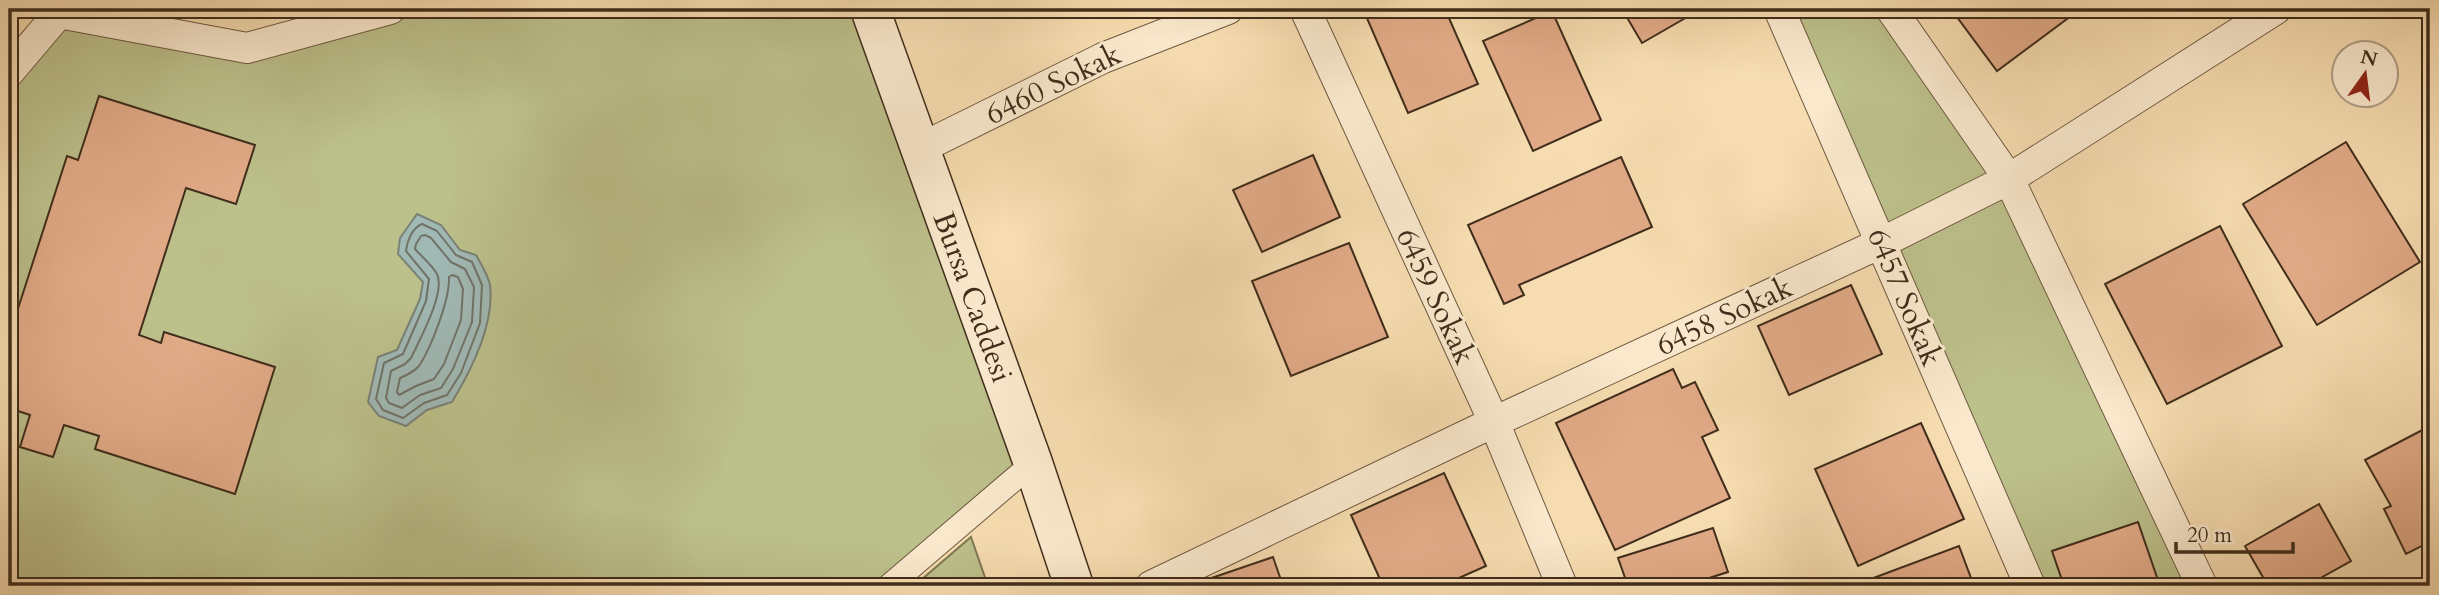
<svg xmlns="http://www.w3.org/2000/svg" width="2439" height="595" viewBox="0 0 2439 595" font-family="Cardo,serif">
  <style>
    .green { fill: #bcc08b; stroke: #7e7653; stroke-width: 2 }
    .water { fill: #a0b9b5; stroke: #7a8177; stroke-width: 2 }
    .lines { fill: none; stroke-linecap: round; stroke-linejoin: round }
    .shore { stroke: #707368; stroke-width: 2 }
    .building { fill: #e1aa87; stroke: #402d1b; stroke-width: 2 }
    .pedestrian-casing { stroke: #6e5940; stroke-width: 25 }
    .minor-casing { stroke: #6e5940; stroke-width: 32 }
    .secondary-casing { stroke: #402d1b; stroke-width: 41 }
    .pedestrian { stroke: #f9e8cc; stroke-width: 23 }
    .minor { stroke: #f9e8cc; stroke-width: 30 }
    .secondary { stroke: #f9e8cc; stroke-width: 38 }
    .labels { text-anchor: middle; stroke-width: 6; stroke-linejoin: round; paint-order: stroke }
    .street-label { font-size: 30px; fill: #402d1b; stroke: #f9e8cc }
  </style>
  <rect width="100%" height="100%" fill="#f6dcb0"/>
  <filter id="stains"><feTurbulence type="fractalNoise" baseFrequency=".00286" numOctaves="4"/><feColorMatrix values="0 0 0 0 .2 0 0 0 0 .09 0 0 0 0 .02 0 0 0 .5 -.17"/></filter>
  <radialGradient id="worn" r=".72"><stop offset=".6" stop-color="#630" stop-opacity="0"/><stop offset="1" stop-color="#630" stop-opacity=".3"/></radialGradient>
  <path class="green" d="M 381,9 L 872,9 L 1033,463 L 877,586 L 9,586 L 9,75 L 59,13 L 247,48 Z
    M 1774,9 L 1890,9 L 2009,179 L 2202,586 L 2030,586 Z
    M 971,537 L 988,586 L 914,586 Z"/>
  <path class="water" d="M 417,214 L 441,225 L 460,250 L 476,255 C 481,264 488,275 490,285 C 495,324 472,369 452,402 L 427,410 L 406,426 L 379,416 L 368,402 L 378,357 L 397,350 L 420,299 L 423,282 L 398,254 L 400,238 Z"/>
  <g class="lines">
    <path class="shore" d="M 422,224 L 437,231 L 456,255 L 472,262 L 482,285 L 480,323 L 461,373 L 447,395 L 424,403 L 403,418 L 383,410 L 376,399 L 384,363 L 403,354 L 426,301 L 429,279 L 406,251 C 407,241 412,228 422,224 Z
      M 425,235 L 431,238 L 451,262 L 465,269 L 474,287 L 472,322 L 453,369 L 441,388 L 420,395 L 402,408 L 389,403 L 386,398 L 391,371 L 405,364 L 411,358 C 419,341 446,292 437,274 C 432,265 422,257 415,249 L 416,244 L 421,236 Z
      M 452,275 L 458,277 L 463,289 L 461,320 L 444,364 L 434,379 L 416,386 L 399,395 L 397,392 L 400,378 C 407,375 414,372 419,366 C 431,348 450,299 449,277 Z"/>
  </g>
  <path class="building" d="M 1363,9 L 1445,9 L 1478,84 L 1408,113 Z
    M 1622,9 L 1701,9 L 1642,43 Z
    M 1951,9 L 2066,9 L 2071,16 L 1997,71 Z
    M 1552,11 L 1601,120 L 1533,151 L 1483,41 Z
    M 99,96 L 255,145 L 236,204 L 186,188 L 139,335 L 161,343 L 164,332 L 275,367 L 235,494 L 95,449 L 99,436 L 64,425 L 53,457 L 20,447 L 30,415 L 9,408 L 9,304 L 15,318 L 67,156 L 78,160 Z
    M 2346,142 L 2420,262 L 2317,325 L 2243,204 Z
    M 1313,155 L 1340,217 L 1262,252 L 1233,190 Z
    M 1621,157 L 1652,227 L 1519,285 L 1524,295 L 1504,304 L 1468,225 Z
    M 2220,226 L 2282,346 L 2167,404 L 2105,284 Z
    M 1349,243 L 1388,337 L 1291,376 L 1252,281 Z
    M 1851,285 L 1882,354 L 1789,395 L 1758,326 Z
    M 1673,369 L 1682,388 L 1695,382 L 1718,430 L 1702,437 L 1730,498 L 1615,550 L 1556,423 Z
    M 1921,423 L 1964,519 L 1858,566 L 1815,469 Z
    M 2430,426 L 2430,542 L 2406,554 L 2384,509 L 2391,506 L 2365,460 Z
    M 1444,473 L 1486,566 L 1441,586 L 1383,586 L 1351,515 Z
    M 2319,504 L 2351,561 L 2306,586 L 2268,586 L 2245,546 Z
    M 2138,522 L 2160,586 L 2064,586 L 2052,551 Z
    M 1713,528 L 1728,572 L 1684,586 L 1628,586 L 1618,558 Z
    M 1959,546 L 1974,586 L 1852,586 Z
    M 1273,557 L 1283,586 L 1188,586 Z"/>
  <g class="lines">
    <g class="pedestrian-casing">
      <path id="pedestrian" d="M 889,586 L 1033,463"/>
    </g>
    <g class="minor-casing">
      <path id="minor" d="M 1305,9 L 1494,422 L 1562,586
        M 1779,9 L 2030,586
        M 1891,9 L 2009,179 L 2202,586
        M 9,72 L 59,13 L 247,48 L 390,9
        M 919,149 L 1103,58 L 1228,9
        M 1151,586 L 1494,422 L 1881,243 L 2009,179 L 2276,9"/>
    </g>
    <g class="secondary-casing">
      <path id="secondary" d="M 870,9 L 1033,463 L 1074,586"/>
    </g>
    <use href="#pedestrian" class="pedestrian"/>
    <use href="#minor" class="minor"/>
    <use href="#secondary" class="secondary"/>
  </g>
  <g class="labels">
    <g class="street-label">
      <text transform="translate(1053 84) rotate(-26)" y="10">6460 Sokak</text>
      <text transform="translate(1436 296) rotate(65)" y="10">6459 Sokak</text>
      <text transform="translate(973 297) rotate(70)" y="10">Bursa Caddesi</text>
      <text transform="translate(1905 297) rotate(67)" y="10">6457 Sokak</text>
      <text transform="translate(1724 316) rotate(-25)" y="10">6458 Sokak</text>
    </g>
  </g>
  <rect width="2439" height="595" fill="none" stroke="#f6dcb0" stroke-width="35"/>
  <rect x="10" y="10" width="2418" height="574" fill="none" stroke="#402d1b" stroke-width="3.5"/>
  <rect x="18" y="18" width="2404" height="560" fill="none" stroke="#402d1b" stroke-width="2"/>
  <g transform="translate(2365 74) rotate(14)"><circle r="33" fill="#f9e8cc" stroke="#af9d85" stroke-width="2"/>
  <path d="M0-5L12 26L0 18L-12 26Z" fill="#8f2418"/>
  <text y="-10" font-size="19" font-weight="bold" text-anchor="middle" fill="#402d1b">N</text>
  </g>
  <path d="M2176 542v10h117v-10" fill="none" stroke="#402d1b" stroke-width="3.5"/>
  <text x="2187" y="542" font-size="21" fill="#402d1b" stroke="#f9e8cc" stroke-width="5" paint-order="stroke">20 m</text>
  <rect width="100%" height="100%" filter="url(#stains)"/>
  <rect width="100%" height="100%" fill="url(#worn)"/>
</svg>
